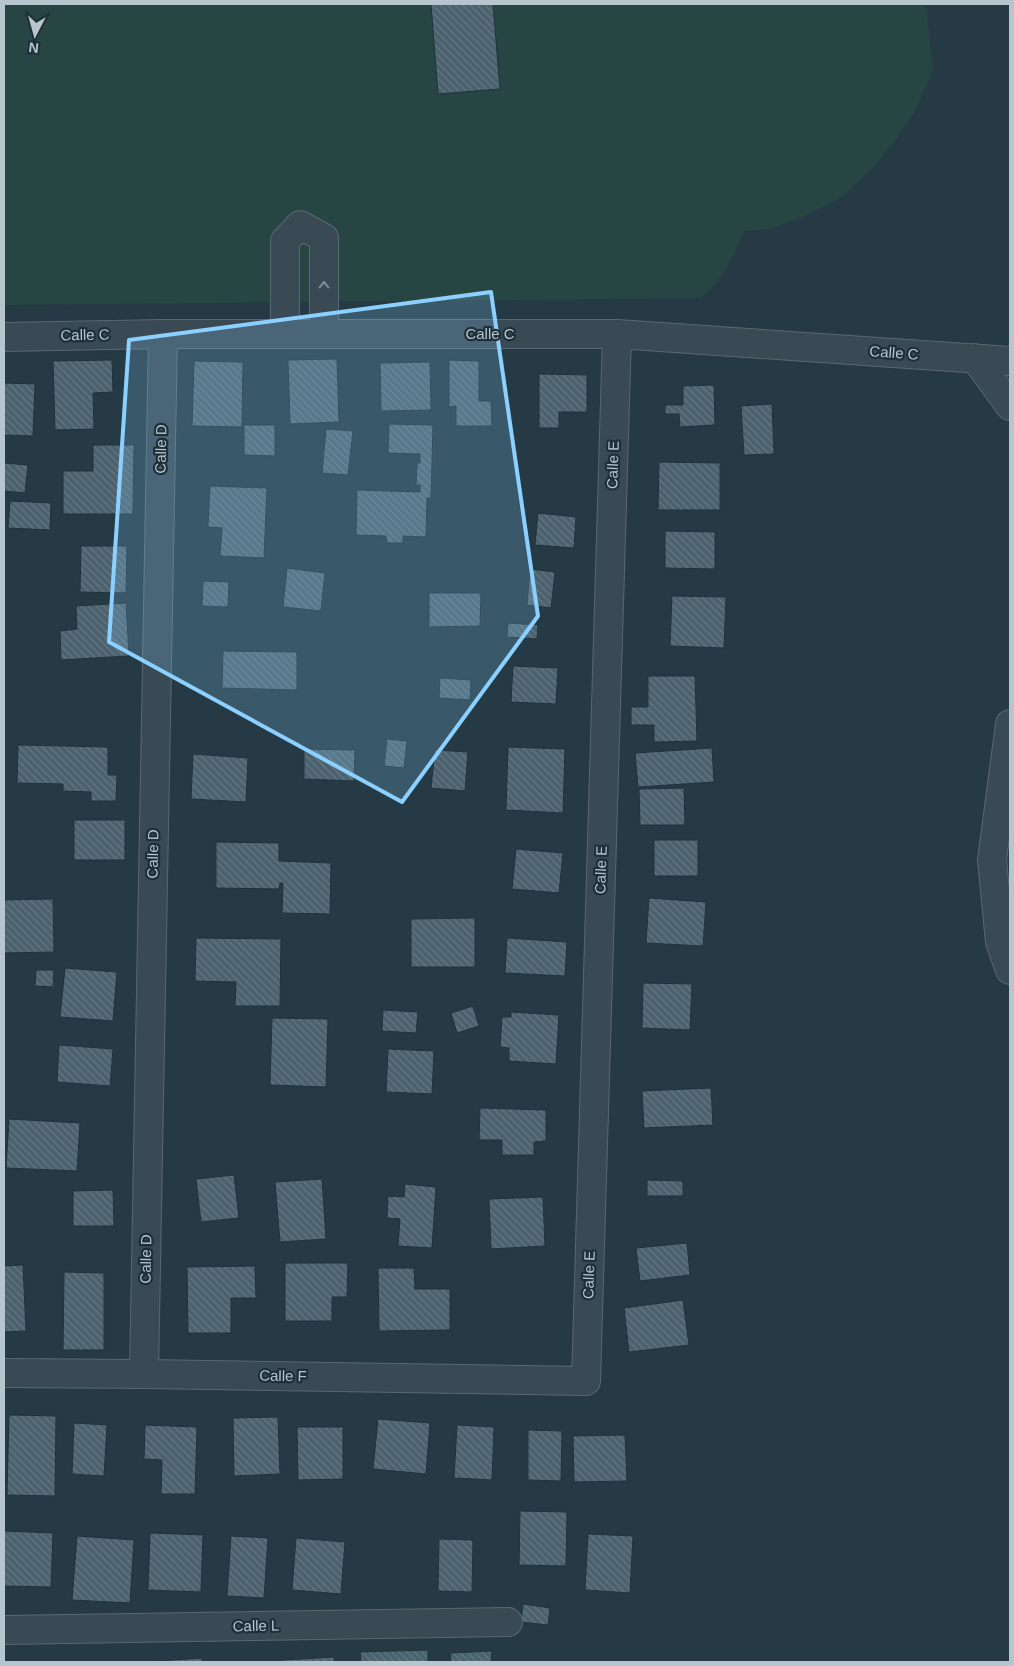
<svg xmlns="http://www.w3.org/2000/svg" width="1014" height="1666" viewBox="0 0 1014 1666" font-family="Helvetica,sans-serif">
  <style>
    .garden { fill: #274643 }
    .building { fill: url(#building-back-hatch); stroke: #20323c }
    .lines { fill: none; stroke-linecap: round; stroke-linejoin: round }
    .minor-casing { stroke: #586872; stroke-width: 30 }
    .minor { stroke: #3a4a55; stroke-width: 28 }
    .oneway { stroke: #7f8e98 }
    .marked { fill: #8bd0ff; fill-opacity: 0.2; stroke: #8bd0ff; stroke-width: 4; stroke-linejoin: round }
    .labels { text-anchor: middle; stroke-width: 4.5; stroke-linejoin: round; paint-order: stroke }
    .street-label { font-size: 15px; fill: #b7c5ce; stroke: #1e303a }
  </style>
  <defs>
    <pattern id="building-back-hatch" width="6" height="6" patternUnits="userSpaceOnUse" patternTransform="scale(1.25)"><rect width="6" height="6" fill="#4b626e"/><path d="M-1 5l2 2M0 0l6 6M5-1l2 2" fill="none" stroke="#637782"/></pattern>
  </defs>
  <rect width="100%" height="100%" fill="#253a45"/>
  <path class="garden" d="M 4,4 L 926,4 L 933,69 L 916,109 L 896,139 L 871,170 L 839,199 L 807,215 L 771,229 L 744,231 C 731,260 726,277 700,298 L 4,305 Z"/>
  <path class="building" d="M 431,4 L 493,4 L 500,89 L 438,94 Z
    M 337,359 L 339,422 L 290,424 L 288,360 Z
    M 112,360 L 113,392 L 93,393 L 94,429 L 55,430 L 53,361 Z
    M 449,360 L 479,361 L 479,401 L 491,401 L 492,426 L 456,426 L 456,406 L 449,407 Z
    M 194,361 L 243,362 L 242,427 L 192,426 Z
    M 430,362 L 431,410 L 381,411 L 380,363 Z
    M 539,374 L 587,375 L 587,412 L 559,412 L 559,428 L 539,428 Z
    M 4,383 L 35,384 L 33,436 L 4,435 Z
    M 714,385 L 715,425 L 680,427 L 679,414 L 665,414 L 665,405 L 683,405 L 683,386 Z
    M 772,404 L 774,454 L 744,455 L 741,406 Z
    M 389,424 L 433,425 L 431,498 L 427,498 L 426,537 L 403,536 L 403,543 L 387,543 L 386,536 L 356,535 L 357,490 L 420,492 L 420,485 L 416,485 L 417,463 L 420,463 L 420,454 L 388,453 Z
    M 244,425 L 275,425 L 275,456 L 244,455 Z
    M 326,429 L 353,431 L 348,475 L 322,473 Z
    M 93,445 L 134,445 L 133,514 L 63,514 L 63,471 L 93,471 Z
    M 659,462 L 720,463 L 720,510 L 658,510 Z
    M 4,463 L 28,465 L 25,493 L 4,491 Z
    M 210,486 L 267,488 L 264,558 L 220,556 L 222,528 L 208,527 Z
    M 10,501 L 51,503 L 50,530 L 8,528 Z
    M 538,513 L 576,517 L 574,548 L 535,545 Z
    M 665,531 L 715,532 L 715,569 L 665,568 Z
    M 81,546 L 127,546 L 126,593 L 80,592 Z
    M 287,568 L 325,573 L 321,611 L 283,607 Z
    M 530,569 L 555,572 L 551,608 L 527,605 Z
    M 203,581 L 229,582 L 228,607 L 202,606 Z
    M 429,593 L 481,593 L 480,626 L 429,627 Z
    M 672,596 L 726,597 L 724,648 L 670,646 Z
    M 126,603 L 129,656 L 61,660 L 60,631 L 77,629 L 76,606 Z
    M 508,623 L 538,625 L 537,639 L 507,637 Z
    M 223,651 L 297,652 L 297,690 L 222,688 Z
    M 513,666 L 558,668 L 556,704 L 511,702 Z
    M 648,676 L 695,676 L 697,741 L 654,742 L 654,725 L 631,725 L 631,707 L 648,707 Z
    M 440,678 L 471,680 L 470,700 L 439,698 Z
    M 387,739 L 407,741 L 404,768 L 384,766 Z
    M 18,745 L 108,747 L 108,775 L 117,775 L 116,801 L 91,801 L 91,792 L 63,791 L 63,784 L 17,783 Z
    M 508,747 L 565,749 L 563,813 L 506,810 Z
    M 712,748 L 714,782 L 638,787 L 635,753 Z
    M 304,749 L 355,750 L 354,781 L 304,779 Z
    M 435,750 L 468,752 L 465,791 L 431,788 Z
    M 193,754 L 248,758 L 246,802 L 191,799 Z
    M 684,788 L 685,825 L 640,825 L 639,789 Z
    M 74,820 L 125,820 L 125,860 L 74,860 Z
    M 654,840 L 698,840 L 698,876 L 654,876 Z
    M 216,842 L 279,843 L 279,861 L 331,863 L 330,914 L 282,913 L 283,883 L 280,883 L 279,889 L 216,888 Z
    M 516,849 L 563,853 L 559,893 L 512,889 Z
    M 649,898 L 706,902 L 703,946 L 646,943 Z
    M 53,899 L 54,952 L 4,953 L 4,900 Z
    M 475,918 L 475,967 L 411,967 L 411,919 Z
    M 196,938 L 281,939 L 280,1006 L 235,1006 L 236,982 L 195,981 Z
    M 507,938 L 567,942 L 565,976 L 505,973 Z
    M 65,968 L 117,972 L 113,1021 L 60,1017 Z
    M 36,970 L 54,970 L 53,987 L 35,986 Z
    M 643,983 L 692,984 L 690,1030 L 642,1028 Z
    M 473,1006 L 479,1026 L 457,1033 L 451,1013 Z
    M 383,1010 L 418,1012 L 416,1033 L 382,1031 Z
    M 511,1012 L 559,1015 L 556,1064 L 509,1061 L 509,1048 L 500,1047 L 502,1017 L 511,1017 Z
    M 272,1018 L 328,1019 L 326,1087 L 270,1085 Z
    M 59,1045 L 113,1049 L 110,1086 L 57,1082 Z
    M 388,1049 L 434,1051 L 432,1094 L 386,1092 Z
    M 711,1088 L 713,1125 L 644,1128 L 642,1091 Z
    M 480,1108 L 546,1110 L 546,1141 L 534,1142 L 534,1155 L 502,1155 L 502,1140 L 479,1140 Z
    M 9,1119 L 80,1123 L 77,1171 L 6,1168 Z
    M 234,1175 L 239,1218 L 201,1222 L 196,1179 Z
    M 322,1179 L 326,1239 L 280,1242 L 275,1182 Z
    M 647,1180 L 683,1181 L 683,1196 L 647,1196 Z
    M 405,1184 L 436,1187 L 432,1248 L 398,1246 L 400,1219 L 387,1218 L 388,1196 L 404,1197 Z
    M 113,1190 L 114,1226 L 73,1226 L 73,1191 Z
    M 543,1197 L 545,1246 L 491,1249 L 489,1199 Z
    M 687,1243 L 690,1275 L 640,1281 L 636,1248 Z
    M 285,1263 L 348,1263 L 347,1297 L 332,1297 L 332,1321 L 285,1321 Z
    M 23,1265 L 26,1331 L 4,1332 L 4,1266 Z
    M 255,1266 L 256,1298 L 231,1298 L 231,1333 L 188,1333 L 187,1267 Z
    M 378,1268 L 414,1268 L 415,1289 L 450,1289 L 450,1330 L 379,1331 Z
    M 64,1272 L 104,1273 L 104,1350 L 63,1350 Z
    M 683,1300 L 689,1345 L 629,1352 L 624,1308 Z
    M 9,1415 L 56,1416 L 55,1496 L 7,1495 Z
    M 278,1417 L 280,1474 L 234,1476 L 233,1418 Z
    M 378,1419 L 430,1423 L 426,1474 L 373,1469 Z
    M 74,1423 L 107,1425 L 104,1476 L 72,1474 Z
    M 145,1425 L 197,1427 L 195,1494 L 161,1494 L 162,1460 L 144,1459 Z
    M 457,1425 L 494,1427 L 492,1480 L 454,1478 Z
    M 297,1427 L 343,1427 L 343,1479 L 298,1480 Z
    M 528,1430 L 562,1431 L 561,1481 L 528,1480 Z
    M 625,1435 L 627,1481 L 574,1482 L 573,1436 Z
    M 520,1511 L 567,1512 L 566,1566 L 519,1565 Z
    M 4,1531 L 53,1533 L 51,1587 L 4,1586 Z
    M 150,1533 L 203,1535 L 201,1592 L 148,1590 Z
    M 588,1534 L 633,1536 L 630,1593 L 585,1590 Z
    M 77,1536 L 134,1540 L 130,1603 L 72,1600 Z
    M 231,1536 L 268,1538 L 264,1598 L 227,1596 Z
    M 296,1538 L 345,1542 L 341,1594 L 292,1590 Z
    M 439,1539 L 473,1540 L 472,1592 L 438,1591 Z
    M 523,1604 L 550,1608 L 548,1625 L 521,1622 Z
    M 428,1650 L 428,1662 L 361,1662 L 360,1652 Z
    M 492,1651 L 491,1662 L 451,1662 L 450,1653 Z
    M 334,1657 L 334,1662 L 284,1662 L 283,1660 Z
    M 202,1658 L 202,1662 L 160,1662 L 159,1661 Z"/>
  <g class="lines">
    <g class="minor-casing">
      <path id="minor" d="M 285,334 L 285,241 L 300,225 L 324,238 L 324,334
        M 4,337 L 163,334 L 617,334 L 1010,361
        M 975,358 L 1010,406
        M 1010,724 L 992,860 L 1000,942 L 1010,970
        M 4,1373 L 144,1374 L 586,1381 L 617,334
        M 144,1374 L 163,334
        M 4,1630 L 508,1622"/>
    </g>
    <use href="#minor" class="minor"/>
  </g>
  <defs><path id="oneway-chevron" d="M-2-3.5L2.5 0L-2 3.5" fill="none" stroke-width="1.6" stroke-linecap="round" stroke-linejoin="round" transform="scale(1.25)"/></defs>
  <use class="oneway" href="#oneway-chevron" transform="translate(324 285) rotate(-90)"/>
  <path class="marked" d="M 491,292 L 538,616 L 402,802 L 109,642 L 129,340 Z"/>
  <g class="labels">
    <g class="street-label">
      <text x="490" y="339">Calle C</text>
      <text transform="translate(85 335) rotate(-1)" y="5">Calle C</text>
      <text transform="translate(894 353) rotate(4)" y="5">Calle C</text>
      <text transform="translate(161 449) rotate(-89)" y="5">Calle D</text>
      <text transform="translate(613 465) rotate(-88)" y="5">Calle E</text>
      <text transform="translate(153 854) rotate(-89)" y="5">Calle D</text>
      <text transform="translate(601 870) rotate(-88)" y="5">Calle E</text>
      <text transform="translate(146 1259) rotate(-89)" y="5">Calle D</text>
      <text transform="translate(589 1275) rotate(-88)" y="5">Calle E</text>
      <text transform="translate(283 1376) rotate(1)" y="5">Calle F</text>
      <text transform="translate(256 1626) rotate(-1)" y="5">Calle L</text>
    </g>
  </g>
  <rect width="1014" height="1666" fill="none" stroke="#b7c5ce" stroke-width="10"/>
  <g transform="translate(35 35) rotate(186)" stroke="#1e303a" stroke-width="4" paint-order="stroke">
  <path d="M0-4L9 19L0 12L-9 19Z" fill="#b7c5ce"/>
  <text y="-8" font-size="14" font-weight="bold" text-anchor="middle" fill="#b7c5ce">N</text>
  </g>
</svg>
